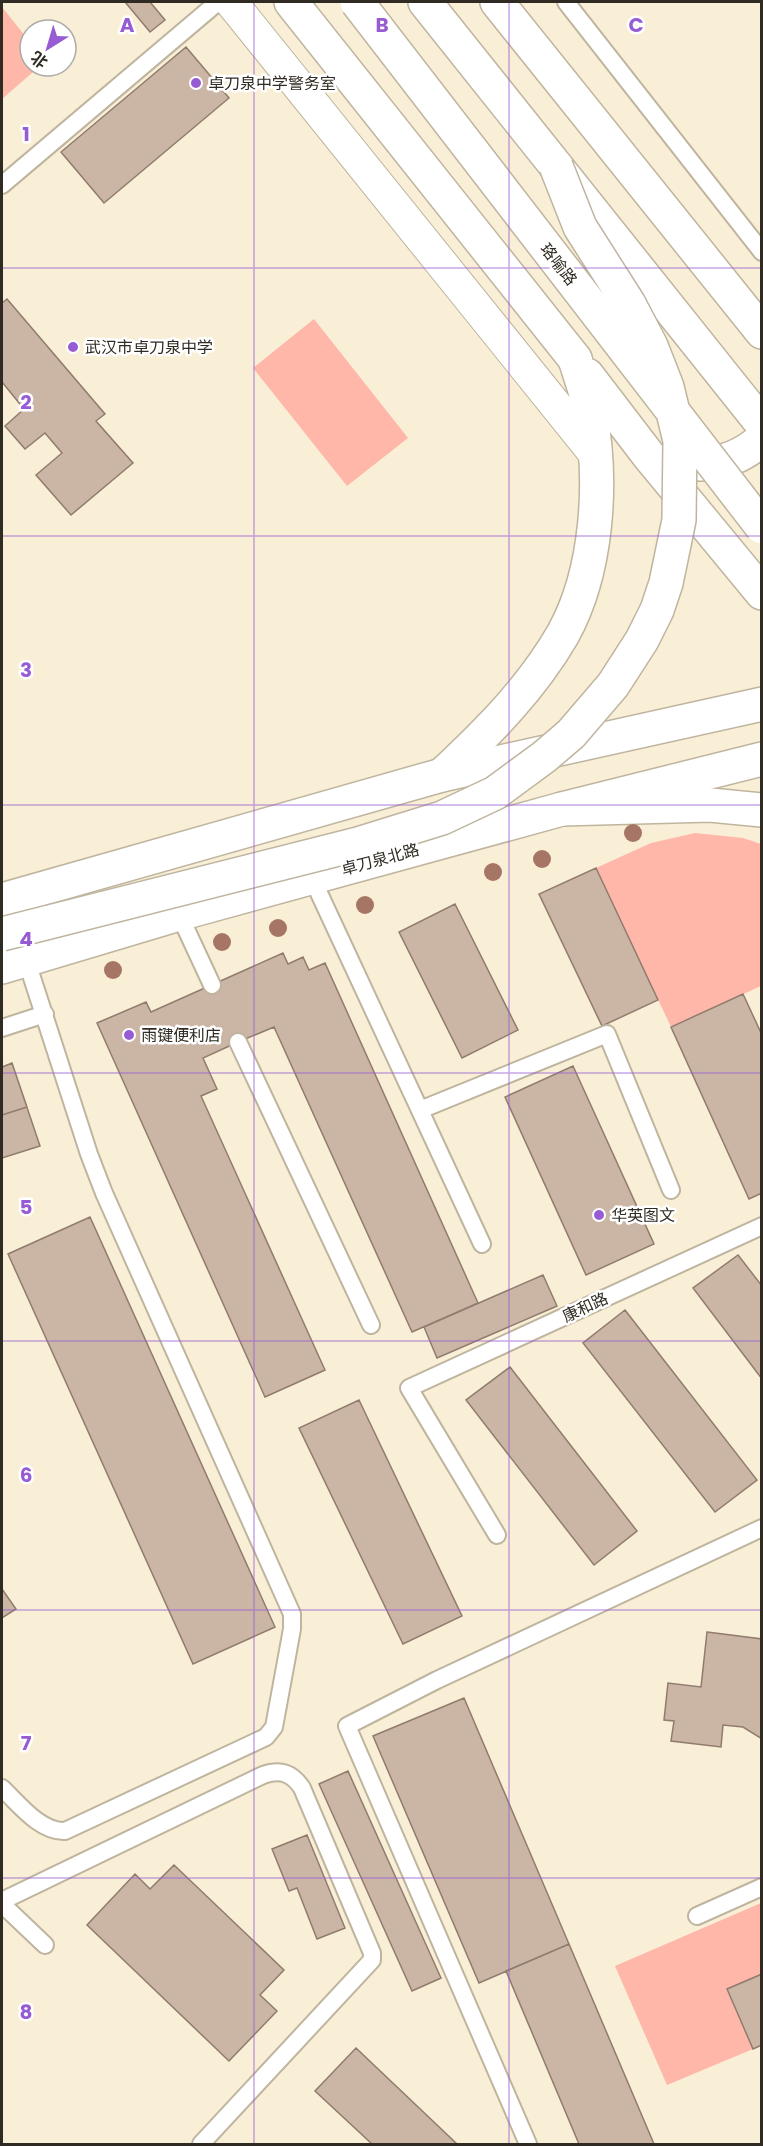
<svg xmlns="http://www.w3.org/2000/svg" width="763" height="2146" viewBox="0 0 763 2146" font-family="Poppins,'Noto Sans SC',sans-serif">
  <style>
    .green { fill: #ffb7aa }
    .building { fill: #cbb5a5; stroke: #907c6d; stroke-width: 1.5 }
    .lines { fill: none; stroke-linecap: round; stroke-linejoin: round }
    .lane-casing { stroke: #bfb59f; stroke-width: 20 }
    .street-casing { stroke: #bfb59f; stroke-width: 34 }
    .secondary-casing { stroke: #bfb59f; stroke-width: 36 }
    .primary-casing { stroke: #bfb59f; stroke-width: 36 }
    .highway-casing { stroke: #bfb59f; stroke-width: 36 }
    .lane { stroke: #fff; stroke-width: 16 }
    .street { stroke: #fff; stroke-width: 32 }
    .secondary { stroke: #fff; stroke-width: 33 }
    .primary { stroke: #fff; stroke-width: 33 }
    .highway { stroke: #fff; stroke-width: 33 }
    .highway-bridge-casing { stroke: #bfb59f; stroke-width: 36; stroke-linecap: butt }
    .highway-bridge { stroke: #fff; stroke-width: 33 }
    .tree { fill: #a67565 }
    .grid { fill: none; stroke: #975cd4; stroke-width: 1.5; stroke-opacity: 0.55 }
    .poi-dot { fill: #975cd4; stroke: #fff; stroke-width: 2 }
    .labels { text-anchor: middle; stroke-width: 5; stroke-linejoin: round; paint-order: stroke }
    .poi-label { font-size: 16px; fill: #2f2b22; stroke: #fff; text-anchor: start }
    .street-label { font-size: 16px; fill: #2f2b22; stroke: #fff }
    .grid-label { font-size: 20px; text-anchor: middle; font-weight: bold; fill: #975cd4; stroke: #fff; stroke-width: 5; stroke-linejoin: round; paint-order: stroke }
  </style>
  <rect width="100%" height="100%" fill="#f9eed6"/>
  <path class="green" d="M 2,7 L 30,42 L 30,66 L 40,66 L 2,99 Z
    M 314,319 L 408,438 L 347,486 L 253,368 Z
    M 695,833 L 743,838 L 761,844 L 761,986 L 671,1027 L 596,868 L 651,843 Z
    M 761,1903 L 761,1974 L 753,2049 L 667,2085 L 615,1966 Z"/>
  <path class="building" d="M 125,2 L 150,2 L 165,20 L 150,32 Z
    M 186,47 L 229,98 L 104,203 L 61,152 Z
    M 7,299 L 105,414 L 96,421 L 133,463 L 71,515 L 36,475 L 62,453 L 45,433 L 25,449 L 5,426 L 24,409 L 2,382 L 2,303 Z
    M 596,868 L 658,1000 L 602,1026 L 539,894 Z
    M 455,904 L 518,1030 L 462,1058 L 399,932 Z
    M 283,953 L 288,964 L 303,957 L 309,970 L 325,963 L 478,1303 L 412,1332 L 274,1027 L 238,1042 L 203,1058 L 217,1089 L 201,1096 L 325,1370 L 265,1397 L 97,1023 L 146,1002 L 151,1012 Z
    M 743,994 L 762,1035 L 762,1193 L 749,1199 L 671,1027 Z
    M 12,1063 L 40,1146 L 2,1158 L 2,1067 Z
    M 12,1063 L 27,1107 L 2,1115 L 2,1067 Z
    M 573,1066 L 654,1244 L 586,1275 L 505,1097 Z
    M 90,1217 L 275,1627 L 193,1664 L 8,1254 Z
    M 738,1255 L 762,1286 L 762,1379 L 693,1288 Z
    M 543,1275 L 557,1306 L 437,1358 L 424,1327 Z
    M 625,1310 L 757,1480 L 715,1512 L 583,1343 Z
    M 510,1367 L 637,1531 L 594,1565 L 466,1400 Z
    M 359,1400 L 462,1616 L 403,1644 L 299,1428 Z
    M 2,1589 L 16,1609 L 2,1618 Z
    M 707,1632 L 762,1639 L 762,1739 L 743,1727 L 723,1725 L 721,1747 L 671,1741 L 674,1721 L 664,1720 L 668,1683 L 701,1687 Z
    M 464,1698 L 569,1944 L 479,1983 L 373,1736 Z
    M 348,1771 L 441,1978 L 412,1991 L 319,1784 Z
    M 307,1835 L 345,1928 L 317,1939 L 297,1888 L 289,1891 L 272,1849 Z
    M 174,1865 L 284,1970 L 260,1995 L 277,2011 L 229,2061 L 87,1925 L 135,1874 L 150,1889 Z
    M 569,1944 L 654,2144 L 579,2144 L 506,1971 Z
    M 762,1974 L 762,2045 L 753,2049 L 727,1989 Z
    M 356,2048 L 457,2144 L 372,2144 L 315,2091 Z"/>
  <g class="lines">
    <g class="lane-casing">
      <path id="lane" d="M 566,2 L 762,252
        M 2,185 L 218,2
        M 312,878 L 482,1244
        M 179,914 L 212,985
        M 2,1028 L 45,1014
        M 238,1042 L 371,1325
        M 420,1110 L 607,1034 L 671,1190
        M 497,1535 L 409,1388 L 762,1226
        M 2,1788 C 19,1804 40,1832 65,1831 L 266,1737 L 274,1727 L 292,1629 L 292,1614 L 104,1193 L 89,1154 L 26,959
        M 2,1901 L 263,1775 C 281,1769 292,1773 302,1788 L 372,1953 L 372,1960 L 201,2144
        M 2,1904 L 45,1945
        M 697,1916 L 762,1887
        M 528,2144 L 347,1726 L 437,1680 L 762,1528"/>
    </g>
    <g class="street-casing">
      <path id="street" d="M 231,2 L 595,454"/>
    </g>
    <g class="secondary-casing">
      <path id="secondary" d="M 2,900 L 442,775 L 762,704
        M 2,967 L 179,914 L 562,809 L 762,759"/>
    </g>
    <g class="primary-casing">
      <path id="primary" d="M 587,375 L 649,456 L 762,593
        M 686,463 C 715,467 740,459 762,439
        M 442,775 C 488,732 532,688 563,634 C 598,571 603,481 590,411 C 587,394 580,376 575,359
        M 562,809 L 710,805 L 762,810"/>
    </g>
    <g class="highway-casing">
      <path id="highway" d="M 291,2 L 575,359
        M 425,2 L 762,424
        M 497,2 L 762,332"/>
    </g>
    <use href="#lane" class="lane"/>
    <use href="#street" class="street"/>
    <use href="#secondary" class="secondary"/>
    <use href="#primary" class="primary"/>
    <use href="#highway" class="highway"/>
    <g class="highway-bridge-casing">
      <path id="highway-bridge" d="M 357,2 L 762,527
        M 2,934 L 358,844 L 442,818 L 495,793 L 544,757 L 571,734 L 613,685 L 642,640 L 657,610 L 666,583 L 679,520 L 680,441 L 667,387 L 651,346 L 629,304 L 580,227 L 556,166"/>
    </g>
    <use href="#highway-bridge" class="highway-bridge"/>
  </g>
  <g class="tree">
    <circle cx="633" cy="833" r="9"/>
    <circle cx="542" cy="859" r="9"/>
    <circle cx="493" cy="872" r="9"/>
    <circle cx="365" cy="905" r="9"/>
    <circle cx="278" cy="928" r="9"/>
    <circle cx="222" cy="942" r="9"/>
    <circle cx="113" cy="970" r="9"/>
  </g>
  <path class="grid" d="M 254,2 L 254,2144M 509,2 L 509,2144M 2,268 L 762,268M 2,536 L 762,536M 2,805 L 762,805M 2,1073 L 762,1073M 2,1341 L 762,1341M 2,1610 L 762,1610M 2,1878 L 762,1878"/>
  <g class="poi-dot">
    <circle cx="196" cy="83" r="6"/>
    <circle cx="73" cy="347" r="6"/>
    <circle cx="129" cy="1035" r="6"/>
    <circle cx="599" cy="1215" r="6"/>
  </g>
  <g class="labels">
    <g class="poi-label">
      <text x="208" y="89">卓刀泉中学警务室</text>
      <text x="85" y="353">武汉市卓刀泉中学</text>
      <text x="141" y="1041">雨键便利店</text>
      <text x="611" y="1221">华英图文</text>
    </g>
    <g class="street-label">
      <text transform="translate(559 264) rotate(52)" y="6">珞喻路</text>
      <text transform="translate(380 859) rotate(-15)" y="6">卓刀泉北路</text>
      <text transform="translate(585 1307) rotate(-25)" y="6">康和路</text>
    </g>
  </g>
  <g class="grid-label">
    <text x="127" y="32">A</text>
    <text x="382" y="32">B</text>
    <text x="636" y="32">C</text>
    <text x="26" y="141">1</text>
    <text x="26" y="409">2</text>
    <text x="26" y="677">3</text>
    <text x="26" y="946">4</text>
    <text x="26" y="1214">5</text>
    <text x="26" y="1482">6</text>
    <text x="26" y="1750">7</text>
    <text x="26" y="2019">8</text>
  </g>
  <rect width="763" height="2146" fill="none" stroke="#2f2b22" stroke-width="6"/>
  <g transform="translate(48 48) rotate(217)"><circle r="28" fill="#ffffff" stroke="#acaaa7" stroke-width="1.5"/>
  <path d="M0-4.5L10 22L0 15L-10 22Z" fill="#975cd4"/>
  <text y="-9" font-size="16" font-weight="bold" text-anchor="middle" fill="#2f2b22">北</text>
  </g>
</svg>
